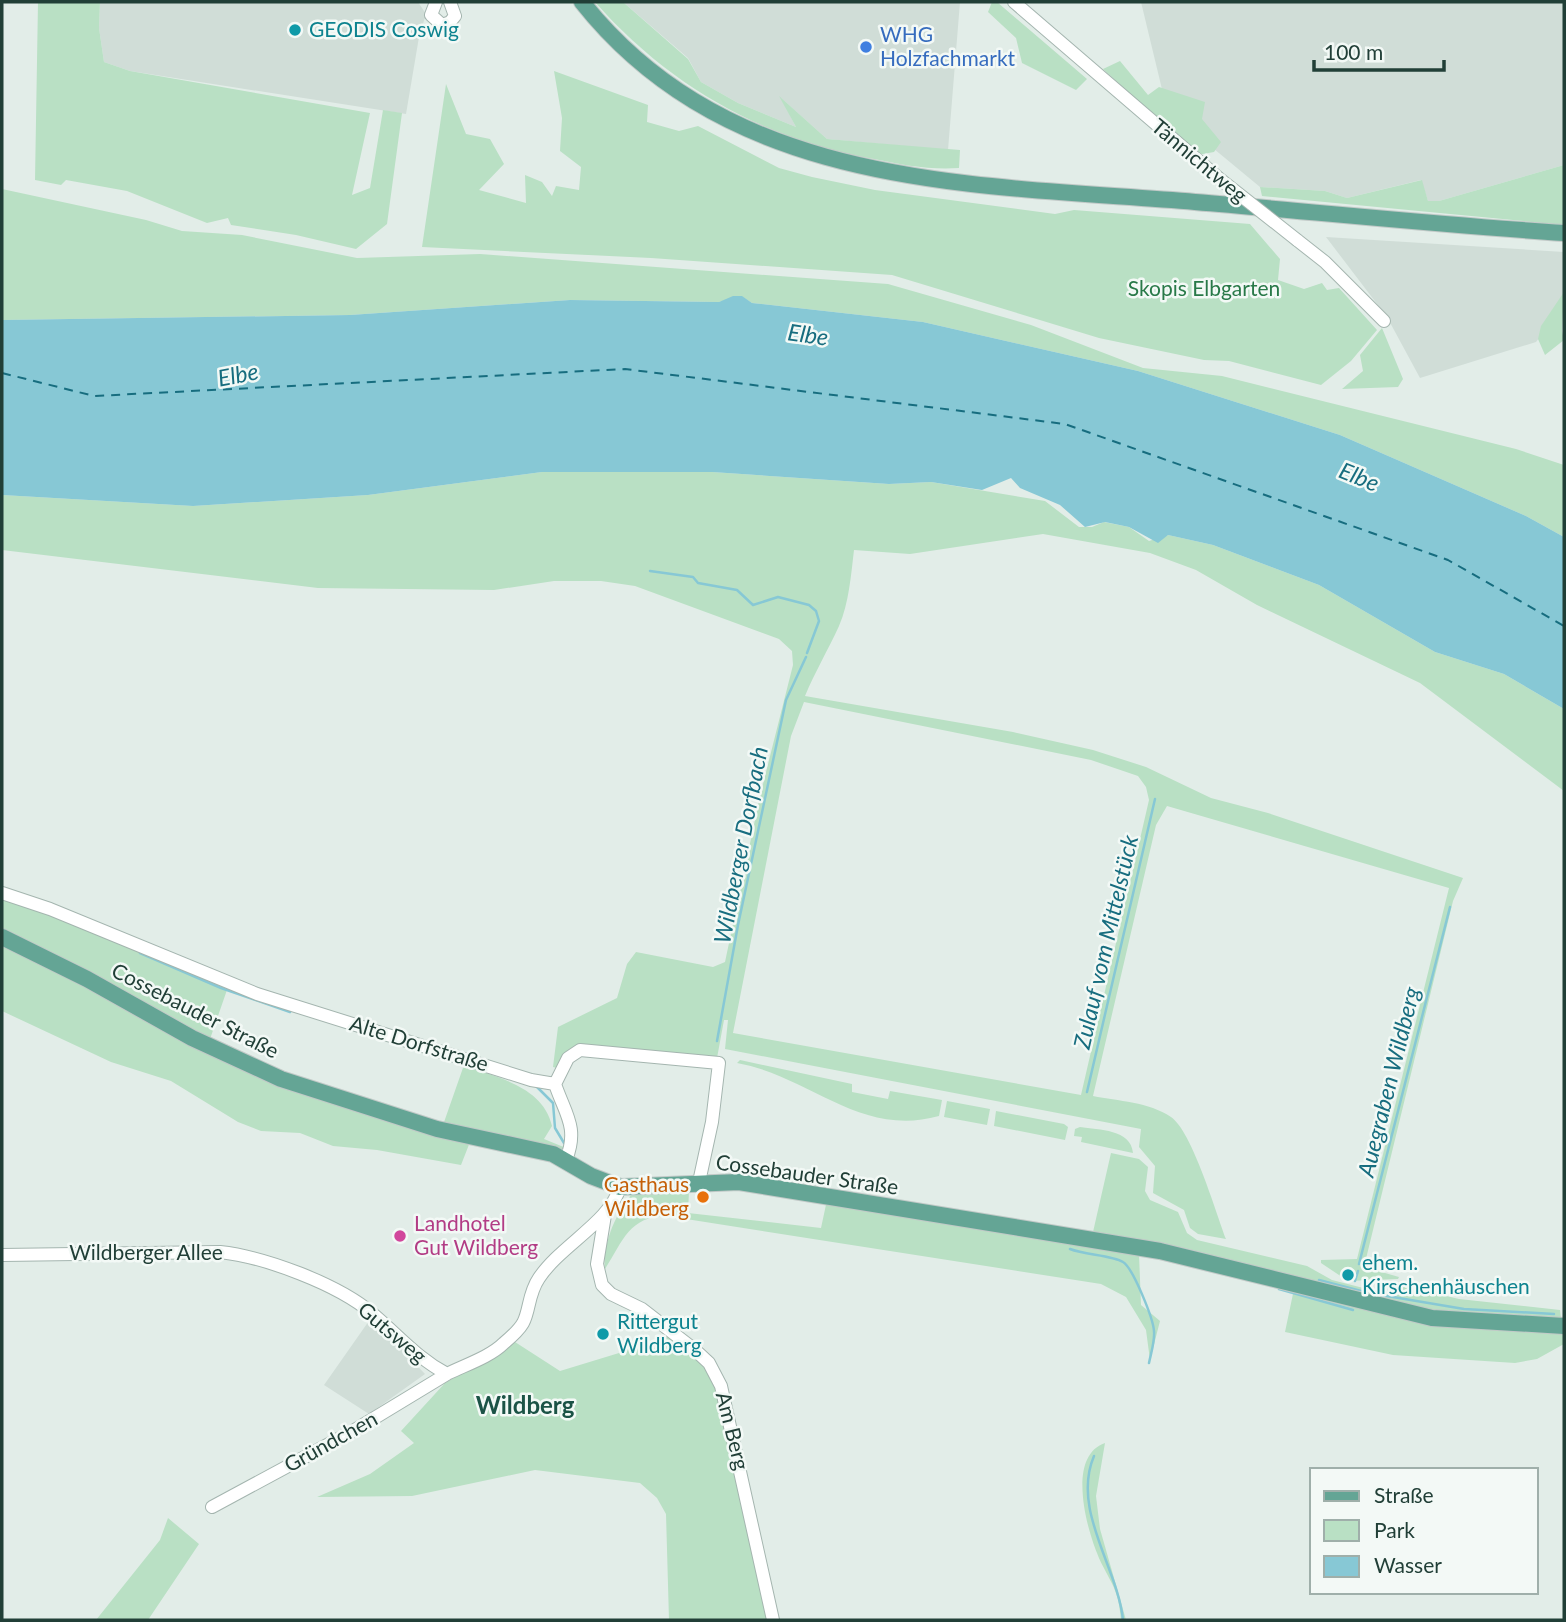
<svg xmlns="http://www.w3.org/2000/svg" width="1566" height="1622" viewBox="0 0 1566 1622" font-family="Lato,sans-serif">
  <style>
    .built { fill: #d0ddd7 }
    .green { fill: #b9e0c4; fill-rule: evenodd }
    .water { fill: #87c8d5 }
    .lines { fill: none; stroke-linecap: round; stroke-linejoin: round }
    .stream { stroke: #87c8d5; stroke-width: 2.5 }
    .ferry { stroke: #176d7f; stroke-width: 2; stroke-dasharray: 9 7; stroke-linecap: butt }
    .minor-casing { stroke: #a4b5af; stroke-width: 14 }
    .major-casing { stroke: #c1c9c7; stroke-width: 18 }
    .minor { stroke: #fff; stroke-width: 12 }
    .major { stroke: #64a595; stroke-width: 16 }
    .minor-bridge-casing { stroke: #a4b5af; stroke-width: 14; stroke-linecap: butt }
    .minor-bridge { stroke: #fff; stroke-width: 12 }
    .culture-dot { fill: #0f9aa8; stroke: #f3f9f6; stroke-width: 2.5 }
    .shop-dot { fill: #3f7fe0; stroke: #f3f9f6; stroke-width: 2.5 }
    .food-dot { fill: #e8710a; stroke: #f3f9f6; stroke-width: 2.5 }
    .hotel-dot { fill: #d1479c; stroke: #f3f9f6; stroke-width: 2.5 }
    .labels { text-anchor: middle; stroke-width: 5; stroke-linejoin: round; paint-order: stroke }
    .culture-label { font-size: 21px; fill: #0d838f; stroke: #f3f9f6; text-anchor: start }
    .shop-label { font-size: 21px; fill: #366cbe; stroke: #f3f9f6; text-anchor: start }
    .street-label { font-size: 21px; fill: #213f37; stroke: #f3f9f6 }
    .park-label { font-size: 21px; fill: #287948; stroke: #f3f9f6 }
    .food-label { font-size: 21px; fill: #c56008; stroke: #f3f9f6; text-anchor: end }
    .hotel-label { font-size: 21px; fill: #b23c85; stroke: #f3f9f6; text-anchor: start }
    .water-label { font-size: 23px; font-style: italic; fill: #176d7f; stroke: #f3f9f6 }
    .quarter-label { font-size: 24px; font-weight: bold; fill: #1b5346; stroke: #f3f9f6 }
  </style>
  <rect width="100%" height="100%" fill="#e2ede8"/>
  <path class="built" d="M 100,2 L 418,2 L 426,14 L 419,37 L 406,114 L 130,71 L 104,62 L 99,28 Z
    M 623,2 L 960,2 L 948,150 L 827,139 L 781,98 L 796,127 L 738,103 L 701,82 L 688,58 Z
    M 1141,2 L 1564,2 L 1564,165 L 1439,201 L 1428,201 L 1421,180 L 1347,198 L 1325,191 L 1260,187 L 1167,110 Z
    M 1326,237 L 1564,252 L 1564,306 L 1536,342 L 1420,378 L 1387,317 Z
    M 371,1318 L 425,1374 L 369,1414 L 324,1385 Z"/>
  <path class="green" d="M 38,2 L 100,2 L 99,28 L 104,62 L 130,71 L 370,113 L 352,195 L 370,188 L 383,110 L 402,113 L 387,224 L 356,249 L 296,235 L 231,225 L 228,218 L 207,223 L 127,191 L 66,180 L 61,185 L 35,180 Z
    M 595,2 L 623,2 L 688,59 L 701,82 L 738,103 L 796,127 L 779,96 L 827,139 L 960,150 L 959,168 C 929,170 903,165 874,159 C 763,139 669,86 595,2 Z
    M 992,2 L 997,2 L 1087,79 L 1076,90 L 1022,63 L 1016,38 L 988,12 Z
    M 1120,61 L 1148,95 L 1159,87 L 1205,102 L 1202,119 L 1221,142 L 1214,152 L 1197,155 L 1103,69 Z
    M 554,71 L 648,105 L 647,122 L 679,131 L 698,126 L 779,168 L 812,177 L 875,190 L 1055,214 L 1074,210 L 1250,224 L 1280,259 L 1278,280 L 1304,289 L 1322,283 L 1327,290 L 1339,288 L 1377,330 L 1351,361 L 1321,385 L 1229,361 L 1204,360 L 1099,338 L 892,275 L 651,258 L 422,247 L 446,84 L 466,134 L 490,139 L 504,164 L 479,190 L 526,203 L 525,175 L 542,182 L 552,196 L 556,186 L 579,190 L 581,167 L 560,151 L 562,118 Z
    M 1564,165 L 1564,225 L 1262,196 L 1260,187 L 1325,191 L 1347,198 L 1422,180 L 1428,201 L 1439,201 Z
    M 2,189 L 146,220 L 182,231 L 242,235 L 357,258 L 480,254 L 888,284 L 1031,325 L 1143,368 L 1222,376 L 1516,449 L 1564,465 L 1564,537 L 1526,516 L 1340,435 L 1138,371 L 923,322 L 752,303 L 741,296 L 719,302 L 570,300 L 350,315 L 2,320 Z
    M 1564,292 L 1562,331 L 1564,340 L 1545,355 L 1538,339 L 1541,326 Z
    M 1382,328 L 1403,379 L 1398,387 L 1342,389 L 1363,371 L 1360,355 Z
    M 542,472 L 712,472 L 889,484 L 931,482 L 1045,501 L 1079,527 L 1092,527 L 1104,522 L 1129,527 L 1149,541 L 1168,535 L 1213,545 L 1319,585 L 1435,652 L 1504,674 L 1564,709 L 1564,791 L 1420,683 L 1257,605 L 1196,570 L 1150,553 L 1043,534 L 910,554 L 854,550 C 851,575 849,603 839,626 C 828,650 815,672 805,696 L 1013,732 L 1093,750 L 1146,767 L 1211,798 L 1268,813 L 1463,878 L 1453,901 L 1364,1267 L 1399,1277 L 1398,1279 L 1348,1281 L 1321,1263 L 1321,1260 L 1357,1259 L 1449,888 L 1167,806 L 1156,825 L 1093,1096 C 1118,1101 1149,1102 1171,1117 C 1192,1131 1216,1213 1226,1239 L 1198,1234 L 1190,1228 L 1184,1210 L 1153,1193 L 1155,1166 L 1139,1147 L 1141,1129 L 725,1049 L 728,1020 L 724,1020 L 717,1058 L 581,1044 L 557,1068 L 553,1067 L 558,1027 L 617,998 L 627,964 L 636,952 L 713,967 L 725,962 L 760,796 L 793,665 L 792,651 L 779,639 L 635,586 L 601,581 L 554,581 L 494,590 L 318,588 L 2,550 L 2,495 L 193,506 L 368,495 ZM 804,702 L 1091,760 L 1138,776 L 1146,787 L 1149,800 L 1081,1095 L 733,1033 L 791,736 Z
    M 2,895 L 228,987 L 209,1042 L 2,931 Z
    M 2,942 L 190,1043 L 470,1142 L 461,1165 L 377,1150 L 333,1146 L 300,1133 L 261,1131 L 238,1122 L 171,1081 L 111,1062 L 2,1011 Z
    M 740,1060 L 852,1084 L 852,1092 L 888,1099 L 890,1091 L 942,1100 L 939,1116 C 860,1138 810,1076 737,1063 Z
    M 464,1065 C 497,1078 543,1086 552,1126 L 544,1139 L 566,1148 L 561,1151 L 443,1125 Z
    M 947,1101 L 990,1109 L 987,1125 L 944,1117 Z
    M 996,1111 L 1064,1124 L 1068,1127 L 1065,1140 L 994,1126 Z
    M 1080,1127 C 1099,1130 1131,1129 1133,1153 L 1081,1142 L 1082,1137 L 1074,1136 L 1075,1129 Z
    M 1111,1153 L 1139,1159 L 1148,1167 L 1145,1191 L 1150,1200 L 1178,1212 L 1187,1233 L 1197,1240 L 1307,1266 L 1332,1280 L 1383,1293 L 1400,1285 L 1459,1299 L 1560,1310 L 1561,1319 L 1433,1312 L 1184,1248 L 1093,1232 Z
    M 689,1191 L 688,1213 L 821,1228 L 827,1200 L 1139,1254 L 1141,1305 L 1160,1321 L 1150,1360 L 1146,1330 L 1126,1297 L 1101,1284 L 667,1216 C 629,1216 623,1241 605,1269 C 602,1245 616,1213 631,1195 Z
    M 1294,1289 L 1436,1326 L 1564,1333 L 1564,1344 L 1537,1359 L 1515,1363 L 1393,1355 L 1285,1332 Z
    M 668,1335 L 704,1364 L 718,1392 L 769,1620 L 669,1620 L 666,1514 L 657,1498 L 640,1483 L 535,1470 L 412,1496 L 317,1497 L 370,1474 L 414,1443 L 401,1431 L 445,1383 L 515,1342 L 560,1371 L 619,1353 L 632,1344 L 647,1356 Z
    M 1105,1443 L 1096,1496 L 1100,1529 L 1126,1620 L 1121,1620 C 1120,1611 1119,1601 1116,1593 C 1111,1579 1102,1567 1097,1553 C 1086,1526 1067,1456 1105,1443 Z
    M 168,1518 L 199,1544 L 148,1620 L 96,1620 L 160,1540 Z"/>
  <path class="water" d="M 733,296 L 742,296 L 752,303 L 923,322 L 1138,371 L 1340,435 L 1526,516 L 1564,537 L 1564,709 L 1504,674 L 1435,652 L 1319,585 L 1213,545 L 1168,535 L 1158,543 L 1129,527 L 1105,522 L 1085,527 L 1060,505 L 1020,488 L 1011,478 L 982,490 L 931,482 L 889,484 L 712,472 L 542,472 L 368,495 L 193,506 L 2,495 L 2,320 L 350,315 L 570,300 L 719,302 Z"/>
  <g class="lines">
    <path class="stream" d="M 650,571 L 693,577 L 698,583 L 737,590 L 753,605 L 778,597 L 809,605 L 816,611 L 819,621 L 807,653
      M 140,953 L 221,988 L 290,1012
      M 717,1041 L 738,925 L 786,700 L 806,657
      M 536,1086 L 553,1103 L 555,1128 L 564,1143
      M 1087,1092 L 1155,799
      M 1070,1249 C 1085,1255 1112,1255 1123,1262 C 1133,1268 1153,1318 1154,1331 C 1155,1341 1151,1353 1149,1363
      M 1359,1264 L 1450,907
      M 1319,1280 L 1365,1292
      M 1355,1281 L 1358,1271
      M 1279,1289 L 1353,1310
      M 1375,1294 L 1464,1309 L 1554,1314
      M 1094,1456 C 1071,1510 1118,1568 1123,1620"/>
    <path class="ferry" d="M 2,373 L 94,396 L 625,369 L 1065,424 L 1448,560 L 1564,626"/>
    <g class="minor-casing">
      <path id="minor" d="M 436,2 L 431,15 L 442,25 L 450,22 L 455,16 L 450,2
        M 1014,2 L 1221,180
        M 1297,240 L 1325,262 L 1384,321
        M 2,893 L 50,909 L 257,994 L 531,1080 L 555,1084
        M 555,1084 L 568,1058 L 580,1050 L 719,1063 L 712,1122 L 699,1182
        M 555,1084 C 565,1114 579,1127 566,1160
        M 605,1215 L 597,1264 L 602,1285 L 611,1294 L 642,1309 L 695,1350 L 709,1363 L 721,1386 L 773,1620
        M 2,1255 L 220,1252 C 265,1257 338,1284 373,1314 C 399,1336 417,1358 447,1374 C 465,1365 490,1357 504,1343 C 510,1338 519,1330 523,1323 C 530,1310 528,1294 539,1278 C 561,1245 610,1222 620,1187
        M 212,1507 L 353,1431 L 447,1374"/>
    </g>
    <g class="major-casing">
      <path id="major" d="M 582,2 C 732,191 977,184 1195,202 C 1318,212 1441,225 1564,233
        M 2,937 L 87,979 L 192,1038 L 281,1079 L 437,1129 L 553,1154 L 591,1176 L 620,1187 L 739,1182 L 1160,1251 L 1432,1318 L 1564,1326"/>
    </g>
    <use href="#minor" class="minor"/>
    <use href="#major" class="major"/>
    <g class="minor-bridge-casing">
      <path id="minor-bridge" d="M 1221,180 L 1297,240"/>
    </g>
    <use href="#minor-bridge" class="minor-bridge"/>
  </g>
  <g class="culture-dot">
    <circle cx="295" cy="30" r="7"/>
    <circle cx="1348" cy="1275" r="7"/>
    <circle cx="603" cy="1334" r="7"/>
  </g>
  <circle class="shop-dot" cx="866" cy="47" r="7"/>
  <circle class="food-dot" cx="703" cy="1197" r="7"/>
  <circle class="hotel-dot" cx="400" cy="1236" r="7"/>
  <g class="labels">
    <g class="culture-label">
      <text x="309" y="37">GEODIS Coswig</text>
      <text x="1362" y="1270">ehem.<tspan x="1362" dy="24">Kirschenhäuschen</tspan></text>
      <text x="617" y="1329">Rittergut<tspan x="617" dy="24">Wildberg</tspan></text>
    </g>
    <g class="shop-label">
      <text x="880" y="42">WHG<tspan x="880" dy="24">Holzfachmarkt</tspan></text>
    </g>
    <g class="street-label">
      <text transform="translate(1199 161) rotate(40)" y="7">Tännichtweg</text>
      <text transform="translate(195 1011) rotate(27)" y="7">Cossebauder Straße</text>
      <text transform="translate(419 1044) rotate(17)" y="7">Alte Dorfstraße</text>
      <text transform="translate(807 1175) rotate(8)" y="7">Cossebauder Straße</text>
      <text x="146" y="1260">Wildberger Allee</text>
      <text transform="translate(392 1333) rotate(40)" y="7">Gutsweg</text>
      <text transform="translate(732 1431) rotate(76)" y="7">Am Berg</text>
      <text transform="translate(331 1442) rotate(-29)" y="7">Gründchen</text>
    </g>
    <g class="park-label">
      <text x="1204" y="296">Skopis Elbgarten</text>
    </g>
    <g class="food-label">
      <text x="689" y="1192">Gasthaus<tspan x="689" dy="24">Wildberg</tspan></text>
    </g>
    <g class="hotel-label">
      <text x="414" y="1231">Landhotel<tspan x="414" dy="24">Gut Wildberg</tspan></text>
    </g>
    <g class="water-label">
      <text transform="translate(808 335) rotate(8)" y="8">Elbe</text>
      <text transform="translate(238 375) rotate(-11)" y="8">Elbe</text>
      <text transform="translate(1359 477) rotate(22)" y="8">Elbe</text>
      <text transform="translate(741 845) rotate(-79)" y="8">Wildberger Dorfbach</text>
      <text transform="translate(1106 942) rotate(-77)" y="8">Zulauf vom Mittelstück</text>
      <text transform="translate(1389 1082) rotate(-76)" y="8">Auegraben Wildberg</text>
    </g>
    <g class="quarter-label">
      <text x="525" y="1414">Wildberg</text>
    </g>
  </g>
  <rect width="1566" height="1622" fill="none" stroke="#213f37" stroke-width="7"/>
  <rect x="1310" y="1468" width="228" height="126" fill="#f3f9f6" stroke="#9fafaa" stroke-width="2"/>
  <rect x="1324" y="1491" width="35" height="10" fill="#64a595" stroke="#9fafaa" stroke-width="2"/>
  <text x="1374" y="1503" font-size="21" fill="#213f37">Straße</text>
  <rect x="1324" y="1520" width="35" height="21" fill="#b9e0c4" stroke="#9fafaa" stroke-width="2"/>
  <text x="1374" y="1538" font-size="21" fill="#213f37">Park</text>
  <rect x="1324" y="1556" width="35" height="21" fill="#87c8d5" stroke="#9fafaa" stroke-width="2"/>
  <text x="1374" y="1573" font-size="21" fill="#213f37">Wasser</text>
  <path d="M1314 60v10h130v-10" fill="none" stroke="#213f37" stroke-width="3.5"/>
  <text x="1324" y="60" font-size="21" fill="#213f37" stroke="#f3f9f6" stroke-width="5" paint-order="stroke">100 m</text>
</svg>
